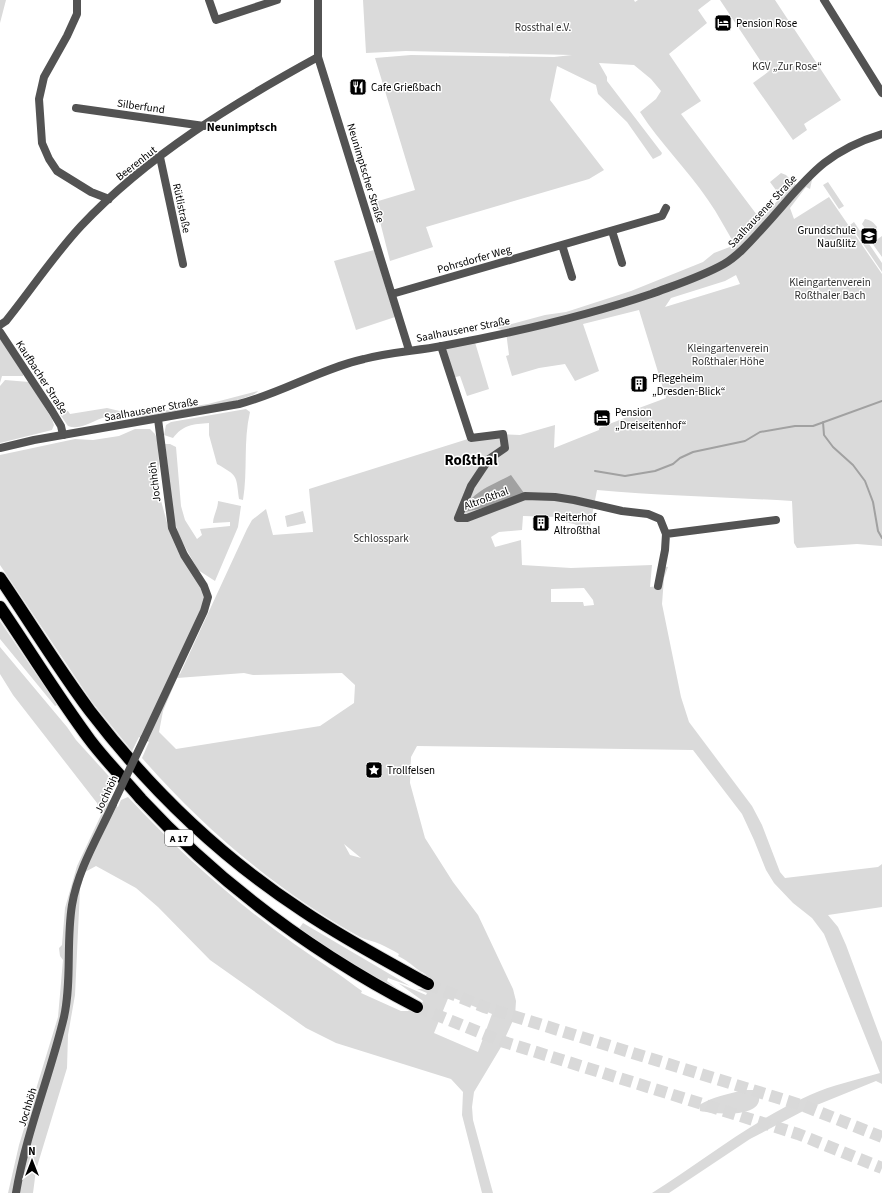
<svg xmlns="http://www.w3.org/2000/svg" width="882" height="1193" viewBox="0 0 882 1193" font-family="'Source Sans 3',sans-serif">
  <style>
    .green { fill: #dadada; fill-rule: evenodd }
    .water { fill: #a1a1a1 }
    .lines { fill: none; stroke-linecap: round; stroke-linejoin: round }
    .stream { stroke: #a1a1a1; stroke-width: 2 }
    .motorway-tunnel { stroke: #d9d9d9; stroke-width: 12; stroke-dasharray: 12 6; stroke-linecap: butt }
    .motorway-casing { stroke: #dbdbdb; stroke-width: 14 }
    .minor { stroke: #535353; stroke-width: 8 }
    .tertiary { stroke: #535353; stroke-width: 8 }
    .motorway { stroke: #000; stroke-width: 12 }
    .minor-bridge { stroke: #535353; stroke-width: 8 }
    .labels { text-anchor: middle; stroke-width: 3; stroke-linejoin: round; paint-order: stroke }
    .shield { fill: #fff; stroke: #4c4c4c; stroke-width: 1 }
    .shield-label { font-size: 10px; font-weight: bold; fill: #000 }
    .poi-label { font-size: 11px; fill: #000; stroke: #fff; text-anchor: start }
    .park-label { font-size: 11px; fill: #313131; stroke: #fff }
    .street-label { font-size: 11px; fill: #000; stroke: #fff }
    .neighbourhood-label { font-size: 12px; font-weight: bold; fill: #000; stroke: #fff }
    .district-label { font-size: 15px; font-weight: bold; fill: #000; stroke: #fff }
  </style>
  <rect width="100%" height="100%" fill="#fff"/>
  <path class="green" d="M 0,0 L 6,0 L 0,23 Z
    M 363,0 L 634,0 L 635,2 L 638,0 L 711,0 L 698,10 L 707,23 L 669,54 L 701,101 L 681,114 L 760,219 L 781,197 L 770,182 L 781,173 L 786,175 L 798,187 L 814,171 L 810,189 L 806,187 L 790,208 L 794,219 L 829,197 L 882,274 L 882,546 L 857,544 L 797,548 L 794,543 L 792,501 C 727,497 662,496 597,490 L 589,531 L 574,524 L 559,521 L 558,517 L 523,516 L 522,530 L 499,532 L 491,537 L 495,547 L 521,540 L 522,565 L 571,568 L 652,565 L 650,587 L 658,586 L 662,566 L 668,567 L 664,578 L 662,604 L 681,697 L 689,722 L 752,806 L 762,825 L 780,872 L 785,878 L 878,867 L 882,864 L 882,907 L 828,915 L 838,927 L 846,945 L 882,1042 L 882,1084 L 876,1081 L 807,1109 L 750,1139 L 669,1193 L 652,1193 C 704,1160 753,1120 810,1095 C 832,1085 856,1080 880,1073 L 824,934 L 812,918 L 793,903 L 774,883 L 766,870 L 754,840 L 742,814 L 693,750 L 417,746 L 411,757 L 410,783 L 425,838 L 453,882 L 478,915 L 513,989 L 516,1001 L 515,1016 L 501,1047 L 474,1092 L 472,1107 L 473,1120 L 493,1193 L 482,1193 L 462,1115 L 463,1092 L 451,1079 L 336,1043 L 306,1028 L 210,960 L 158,907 L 136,888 L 96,866 L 85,872 L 80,889 L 75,995 L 68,1035 L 67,1068 L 36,1170 L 33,1193 L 8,1193 L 19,1145 L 58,1017 L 63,960 L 60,956 L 59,948 L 62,945 L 65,908 L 77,866 L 101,815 L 97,803 L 13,695 L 0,674 L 0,647 L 67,727 L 76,740 L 116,784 L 108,802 L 118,807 L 121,800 L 128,797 C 192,866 258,922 337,973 C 346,979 353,985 362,991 L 361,993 L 401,1011 L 415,1011 L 416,1000 L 422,1003 L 423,1001 L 398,983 L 426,995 L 427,993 L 417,989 L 425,989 L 430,979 C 426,973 422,973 417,969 C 411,964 406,960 398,956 L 399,954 C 393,950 386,947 380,944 C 373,941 366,940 360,937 C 278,892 203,828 142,758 L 149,742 L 139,737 L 132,751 L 92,702 L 0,565 L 0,455 L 75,439 L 93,440 L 119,436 L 135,429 L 150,429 L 155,434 L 158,441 L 159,465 L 157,486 L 169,530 L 207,594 L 176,672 L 180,674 L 247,529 L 252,520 L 266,509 L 273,535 L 313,532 L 309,489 L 471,438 L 495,434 L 520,435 L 555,425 L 554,448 L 599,430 L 599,428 L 640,412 L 639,408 L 666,398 L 639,310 L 583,324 L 599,371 L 575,381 L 565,364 L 539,368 L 512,376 L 506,356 L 509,355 L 506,332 L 497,328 L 545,315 L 566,312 L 631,291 L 703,262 L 714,253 L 735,245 C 726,230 718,214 708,200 C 687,169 660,143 640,112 L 656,99 L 661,91 L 651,79 L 634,65 L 599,63 L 607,77 L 607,81 L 662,153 L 661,155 L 653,159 L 627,122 L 598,94 L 596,85 L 557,66 L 550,100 L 604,170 L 589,179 L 426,227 L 433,247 L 390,261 L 375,202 L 415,190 L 375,58 L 411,55 L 554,57 L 572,55 L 406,51 L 366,53 ZM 736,275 L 740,284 L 665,307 L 671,298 L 725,281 ZM 584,588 L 593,600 L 594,605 L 584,606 L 583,602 L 551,602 L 551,589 ZM 244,673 L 253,675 L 342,673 L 355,685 L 354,703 L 320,726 L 176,749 L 159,732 L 163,711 L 177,678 ZM 344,844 L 361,858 L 350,855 ZM 449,996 L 492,1014 L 478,1052 L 434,1033 Z
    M 720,0 L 775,0 L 841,100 L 804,124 L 807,130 L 793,140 L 753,83 L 768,72 Z
    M 828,182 L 844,206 L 839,209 L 823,185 Z
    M 865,219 C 871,220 873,222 877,227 L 875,234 L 868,233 L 862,224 Z
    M 854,222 L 882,263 L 882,272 L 850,225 Z
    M 882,236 L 882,257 L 872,243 Z
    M 374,250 L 395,317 L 356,330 L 334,261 Z
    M 0,338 L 23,374 L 23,376 L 2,376 L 0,383 Z
    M 474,339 L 489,389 L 467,396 L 460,376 L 451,378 L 441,346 Z
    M 5,380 L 29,382 L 52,419 L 54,425 L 52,430 L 0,443 L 0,386 Z
    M 258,391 C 253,401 159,416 144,417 C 134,418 123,417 114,416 C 98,415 83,432 68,426 L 59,413 L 68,411 L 70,414 L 107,408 L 136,415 L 208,404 Z
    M 246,409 L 250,412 C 243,441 248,471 243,500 L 239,499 C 236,475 238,476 217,464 L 209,435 L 209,423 C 193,424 183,425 173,438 L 164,435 L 166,425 L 171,422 Z
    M 165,444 L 170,444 L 176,447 L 181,506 L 185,520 L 197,539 L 202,535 L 200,529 L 230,526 L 230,522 L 213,523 C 213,516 218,509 218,501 L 241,506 L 238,527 L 215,581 L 198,570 L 180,538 L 174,520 Z
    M 303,511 L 306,523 L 287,527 L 285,516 Z
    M 0,621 L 57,705 L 55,706 L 0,639 Z
    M 303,923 L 410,986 L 388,978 L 387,981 L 402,992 L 379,981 L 298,930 Z
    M 744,1090 L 757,1090 C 771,1120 714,1114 700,1111 L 699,1105 C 713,1097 727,1094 744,1090 Z"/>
  <path class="water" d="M 511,475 L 524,493 L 492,506 L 465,512 C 467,493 497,483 511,475 Z"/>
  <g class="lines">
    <path class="stream" d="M 823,422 L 824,435 L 833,447 L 853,465 L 865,481 L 873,502 L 878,531 L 882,538
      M 595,471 L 625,476 L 655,471 L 673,464 L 680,458 L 693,452 L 745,441 L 760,432 L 795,426 L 813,426 L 882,401"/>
    <path class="motorway-tunnel" d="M 428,984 L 484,1007 L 804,1106 L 882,1137
      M 417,1007 L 501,1041 L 798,1134 L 882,1168"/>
    <g class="motorway-casing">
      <path id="motorway" d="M 0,578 C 30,622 58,668 90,711 C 149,788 222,858 303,911 C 343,938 386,961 428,984
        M 0,607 C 30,651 58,697 90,740 C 105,760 124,779 141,799 C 221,885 313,953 417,1007"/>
    </g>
    <path class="minor" d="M 77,0 L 77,14 L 67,36 L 44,77 L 39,99 L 42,143 L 49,159 L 57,171 L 91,192 L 109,199
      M 209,0 L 216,20 L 277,0
      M 318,0 L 318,57 L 409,350
      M 824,0 L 882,93
      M 76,108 L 204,126
      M 160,157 L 183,264
      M 612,231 L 622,263
      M 562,245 L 572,277
      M 392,294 L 662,216 L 666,208
      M 0,325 L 6,321 C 31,290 54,255 81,226 C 148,155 234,103 318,57
      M 0,332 L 52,411 L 61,426 L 63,435
      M 441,346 L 471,438 L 503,434 L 505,448 L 489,459 L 471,486 L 458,518 L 467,518 L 525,496 L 555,497 L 574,500 L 622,511 L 648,514 L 660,519 L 666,534 L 665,550 L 658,586
      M 666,534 L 776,520
      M 144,739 L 204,611 L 208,597 L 204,586 L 184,555 L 172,528 L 158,419
      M 16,1193 C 26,1133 50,1076 64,1017 C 72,981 66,942 72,905 C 78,869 98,837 113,804"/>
    <path class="tertiary" d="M 0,448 L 34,440 L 239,404 C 282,393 320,369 364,359 C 390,352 416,351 442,346 C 512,333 583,317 651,294 C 675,285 701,277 724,264 C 738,256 750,242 761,230 C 803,185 819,153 882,134"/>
    <use href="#motorway" class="motorway"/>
    <path class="minor-bridge" d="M 113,804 L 144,739"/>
  </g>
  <defs>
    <g id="hotel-square" transform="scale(0.9)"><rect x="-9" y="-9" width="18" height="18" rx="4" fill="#000" stroke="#fff"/><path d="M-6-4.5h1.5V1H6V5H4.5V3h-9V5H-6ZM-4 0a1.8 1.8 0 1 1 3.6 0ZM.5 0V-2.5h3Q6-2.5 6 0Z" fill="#fff"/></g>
    <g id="restaurant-square" transform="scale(0.9)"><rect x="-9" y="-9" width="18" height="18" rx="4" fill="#000" stroke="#fff"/><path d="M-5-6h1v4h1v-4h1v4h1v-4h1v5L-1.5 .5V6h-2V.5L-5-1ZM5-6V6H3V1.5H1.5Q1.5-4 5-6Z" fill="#fff"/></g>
    <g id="school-square" transform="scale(0.9)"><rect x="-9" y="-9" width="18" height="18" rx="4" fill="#000" stroke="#fff"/><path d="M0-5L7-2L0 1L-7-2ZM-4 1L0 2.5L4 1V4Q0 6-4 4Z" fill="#fff"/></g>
    <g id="building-square" transform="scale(0.9)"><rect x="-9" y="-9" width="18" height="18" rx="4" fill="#000" stroke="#fff"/><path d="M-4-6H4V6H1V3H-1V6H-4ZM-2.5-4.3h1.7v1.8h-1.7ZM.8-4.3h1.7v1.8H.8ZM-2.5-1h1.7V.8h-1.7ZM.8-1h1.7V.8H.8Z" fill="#fff"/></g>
    <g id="sight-square" transform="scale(0.9)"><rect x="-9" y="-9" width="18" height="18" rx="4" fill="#000" stroke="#fff"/><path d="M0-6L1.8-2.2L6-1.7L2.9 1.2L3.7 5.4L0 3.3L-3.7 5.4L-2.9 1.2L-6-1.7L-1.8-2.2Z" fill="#fff"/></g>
  </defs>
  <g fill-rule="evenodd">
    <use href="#hotel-square" x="723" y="23"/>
    <use href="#restaurant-square" x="358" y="87"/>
    <use href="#school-square" x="869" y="236"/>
    <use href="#building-square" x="639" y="384"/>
    <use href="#hotel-square" x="602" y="418"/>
    <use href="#building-square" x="541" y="523"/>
    <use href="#sight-square" x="374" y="770"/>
  </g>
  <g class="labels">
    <rect class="shield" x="165" y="830" width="28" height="16" rx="3"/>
    <g class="shield-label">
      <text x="179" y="842">A 17</text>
    </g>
    <g class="poi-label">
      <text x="736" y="27">Pension Rose</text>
      <text x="371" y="91">Cafe Grießbach</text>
      <text x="856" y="234" text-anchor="end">Grundschule<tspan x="856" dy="13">Naußlitz</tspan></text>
      <text x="652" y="382">Pflegeheim<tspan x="652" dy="13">„Dresden-Blick“</tspan></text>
      <text x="615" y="416">Pension<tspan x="615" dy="13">„Dreiseitenhof“</tspan></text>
      <text x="554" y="521">Reiterhof<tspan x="554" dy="13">Altroßthal</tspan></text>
      <text x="387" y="774">Trollfelsen</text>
    </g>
    <g class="park-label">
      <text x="543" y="31">Rossthal e.V.</text>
      <text x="787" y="70">KGV „Zur Rose“</text>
      <text x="830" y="286">Kleingartenverein<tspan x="830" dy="13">Roßthaler Bach</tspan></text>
      <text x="728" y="352">Kleingartenverein<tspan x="728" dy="13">Roßthaler Höhe</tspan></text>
      <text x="381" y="542">Schlosspark</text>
    </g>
    <g class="street-label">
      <text transform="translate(141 106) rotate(8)" y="4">Silberfund</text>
      <text transform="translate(136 163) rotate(-38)" y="4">Beerenhut</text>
      <text transform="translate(366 173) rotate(73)" y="4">Neunimptscher Straße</text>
      <text transform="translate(182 208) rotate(78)" y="4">Rütlistraße</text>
      <text transform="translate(762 211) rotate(-47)" y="4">Saalhausener Straße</text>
      <text transform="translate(474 259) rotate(-16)" y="4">Pohrsdorfer Weg</text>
      <text transform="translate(463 329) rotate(-11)" y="4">Saalhausener Straße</text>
      <text transform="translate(42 377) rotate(57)" y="4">Kaufbacher Straße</text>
      <text transform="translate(151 409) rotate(-10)" y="4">Saalhausener Straße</text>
      <text transform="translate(154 482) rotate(-97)" y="4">Jochhöh</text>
      <text transform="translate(486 498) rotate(-20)" y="4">Altroßthal</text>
      <text transform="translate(106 794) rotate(-65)" y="4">Jochhöh</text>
      <text transform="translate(27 1107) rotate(-73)" y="4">Jochhöh</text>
    </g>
    <g class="neighbourhood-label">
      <text x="242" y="131">Neunimptsch</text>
    </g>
    <g class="district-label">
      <text x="471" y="465">Roßthal</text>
    </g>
  </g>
  <g transform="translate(32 1161)" stroke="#ffffff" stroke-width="3" paint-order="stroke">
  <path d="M0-3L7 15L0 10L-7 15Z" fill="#000000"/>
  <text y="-6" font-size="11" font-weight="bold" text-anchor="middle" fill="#000000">N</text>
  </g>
</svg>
